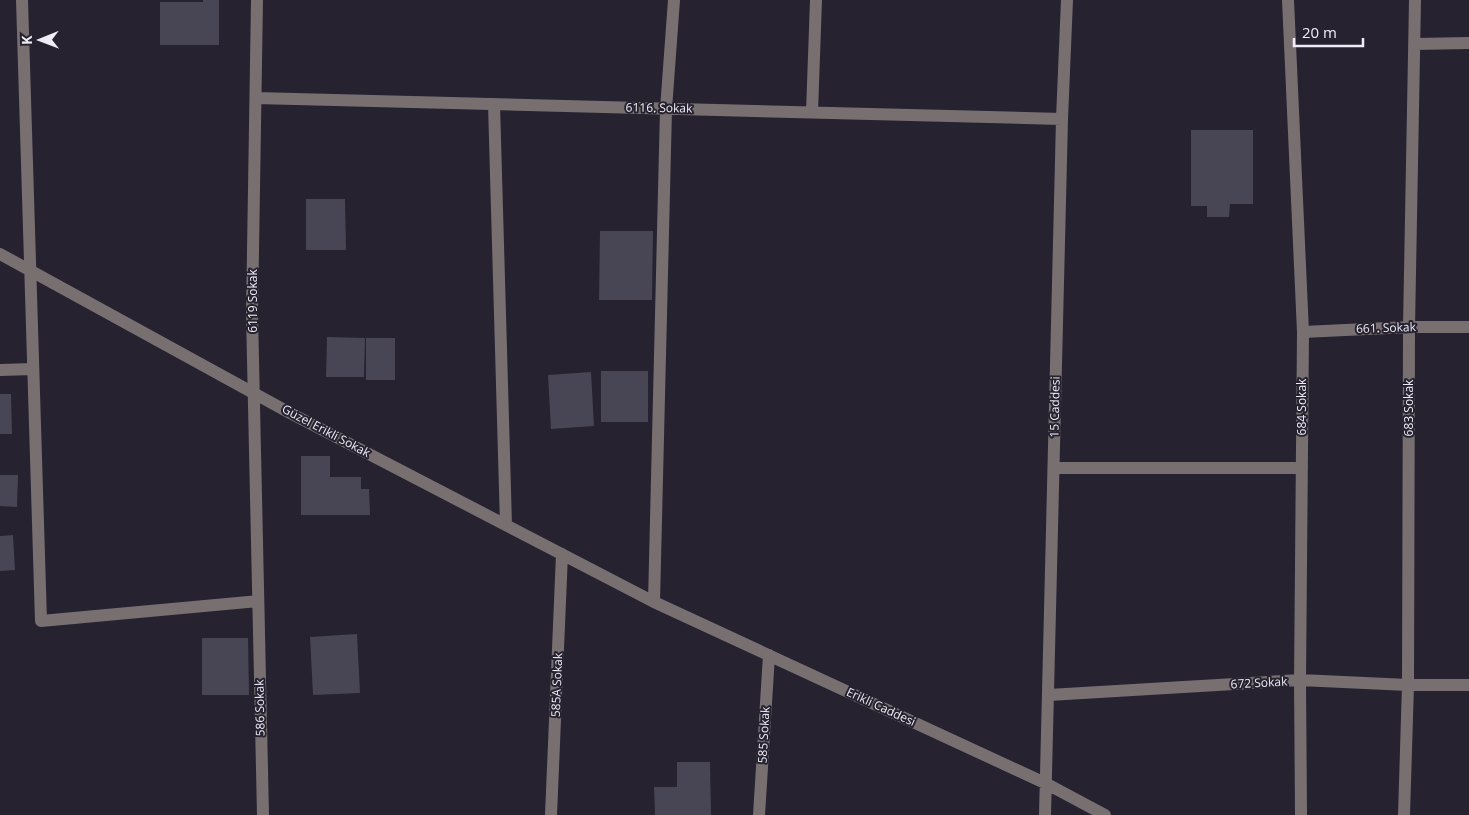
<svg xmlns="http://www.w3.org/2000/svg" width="1469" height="815" viewBox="0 0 1469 815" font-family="'Open Sans',sans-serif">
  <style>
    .building { fill: #484554 }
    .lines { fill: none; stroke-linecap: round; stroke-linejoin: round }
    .minor { stroke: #786f70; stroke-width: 12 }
    .labels { text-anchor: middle; stroke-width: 4; stroke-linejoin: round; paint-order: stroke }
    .street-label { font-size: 12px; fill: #eeecf5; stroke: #262230 }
  </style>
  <rect width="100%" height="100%" fill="#262230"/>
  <path class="building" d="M 203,0 L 219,0 L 219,45 L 160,45 L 160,2 L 203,2 Z
    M 1191,130 L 1253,130 L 1253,204 L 1230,204 L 1229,217 L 1207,217 L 1207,206 L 1191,206 Z
    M 306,199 L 345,199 L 346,250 L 306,250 Z
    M 600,231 L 653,231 L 652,300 L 599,300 Z
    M 327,337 L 365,338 L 364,377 L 326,377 Z
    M 366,338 L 395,338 L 395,380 L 366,380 Z
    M 601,371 L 648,371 L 648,422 L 601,422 Z
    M 591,372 L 594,426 L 551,429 L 548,375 Z
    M 0,394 L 11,394 L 12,434 L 0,434 Z
    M 301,456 L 330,456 L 330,477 L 361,477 L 361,489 L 369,489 L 370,515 L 301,515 Z
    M 0,475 L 18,475 L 17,507 L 0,506 Z
    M 13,535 L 15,570 L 0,571 L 0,536 Z
    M 357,634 L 360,693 L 313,695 L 310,637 Z
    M 202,638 L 248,638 L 249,695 L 202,695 Z
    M 677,762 L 710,762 L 711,815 L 655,815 L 654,787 L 677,787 Z"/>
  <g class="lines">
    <path class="minor" d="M 22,0 L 41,621 L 258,601
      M 257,0 L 252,314 L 263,815
      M 1288,0 L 1303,332 L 1300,680 L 1301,815
      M 1415,44 L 1469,43
      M 256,98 L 1062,119
      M 494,104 L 506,525
      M 812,112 L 816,0
      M 0,254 L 290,413 L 654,602 L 1047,784 L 1105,815
      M 1303,332 L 1409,327 L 1469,327
      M 0,370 L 33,369
      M 1054,468 L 1302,468
      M 654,602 L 666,109 L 674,0
      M 1049,695 L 1300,680 L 1408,685 L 1469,685
      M 551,815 L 562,554
      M 759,815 L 769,655
      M 1045,815 L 1062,119 L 1067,0
      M 1404,815 L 1408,685 L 1409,327 L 1415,0"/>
  </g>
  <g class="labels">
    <g class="street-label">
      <text transform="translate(659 108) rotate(1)" y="4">6116. Sokak</text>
      <text transform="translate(253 301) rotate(-90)" y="4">6119 Sokak</text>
      <text transform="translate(1386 328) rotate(-2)" y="4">661. Sokak</text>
      <text transform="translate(1055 407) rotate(-89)" y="4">15 Caddesi</text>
      <text transform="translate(1302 407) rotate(-90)" y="4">684 Sokak</text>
      <text transform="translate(1409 408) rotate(-90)" y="4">683 Sokak</text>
      <text transform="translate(326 431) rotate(28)" y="4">Güzel Erikli Sokak</text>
      <text transform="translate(1259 683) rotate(-3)" y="4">672 Sokak</text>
      <text transform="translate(557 685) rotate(-88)" y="4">585A Sokak</text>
      <text transform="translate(881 707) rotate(25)" y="4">Erikli Caddesi</text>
      <text transform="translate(260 708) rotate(-91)" y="4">586 Sokak</text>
      <text transform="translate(764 735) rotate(-87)" y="4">585 Sokak</text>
    </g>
  </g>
  <g transform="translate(40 40) rotate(269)" stroke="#262230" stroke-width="4" paint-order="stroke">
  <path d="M0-4L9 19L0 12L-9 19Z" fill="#eeecf5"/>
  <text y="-8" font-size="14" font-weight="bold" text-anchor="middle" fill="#eeecf5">K</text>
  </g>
  <path d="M1294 38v8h69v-8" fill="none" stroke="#eeecf5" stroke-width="2.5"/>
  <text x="1302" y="38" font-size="15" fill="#eeecf5" stroke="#262230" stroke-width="4" paint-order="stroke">20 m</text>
</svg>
